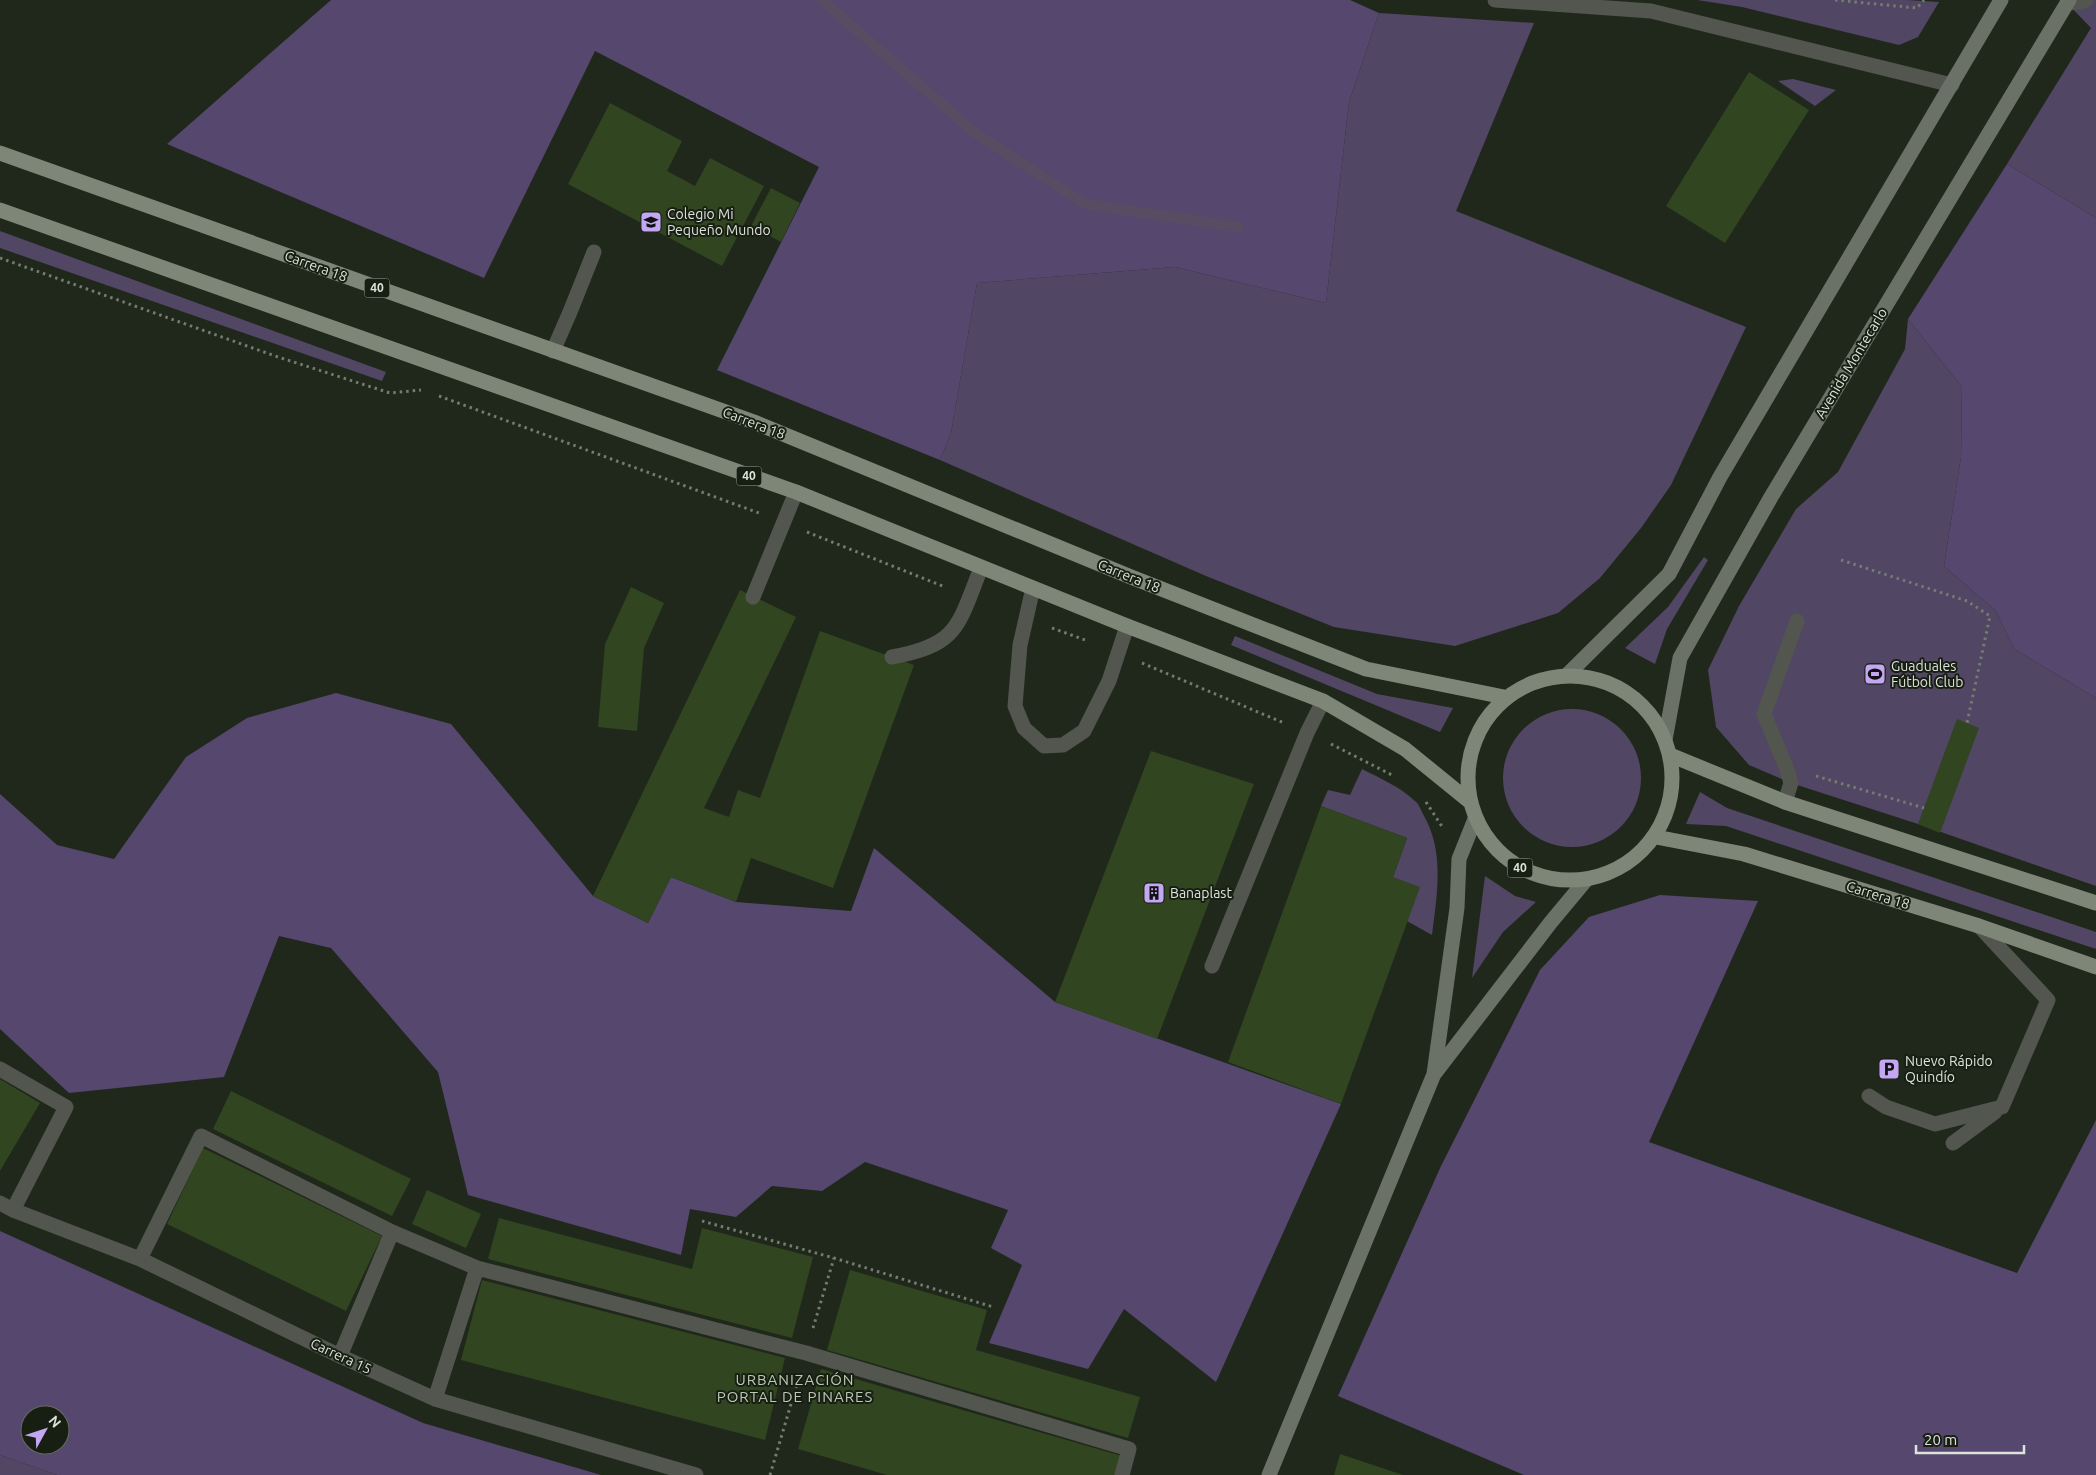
<svg xmlns="http://www.w3.org/2000/svg" width="2096" height="1475" viewBox="0 0 2096 1475" font-family="Ubuntu,sans-serif">
  <style>
    .green { fill: #514663 }
    .forest { fill: #55476e; fill-rule: evenodd }
    .lines { fill: none; stroke-linecap: round; stroke-linejoin: round }
    .stream { stroke: #564d62; stroke-width: 11 }
    .building { fill: #304520 }
    .path { stroke: #747b70; stroke-width: 3; stroke-dasharray: 2.5 4; stroke-linecap: butt }
    .lane { stroke: #52564f; stroke-width: 15 }
    .street { stroke: #52564f; stroke-width: 15 }
    .secondary { stroke: #6b7167; stroke-width: 15 }
    .primary { stroke: #7e8678; stroke-width: 15 }
    .labels { text-anchor: middle; stroke-width: 4; stroke-linejoin: round; paint-order: stroke }
    .shield { fill: #171e12; stroke: #a2a79e; stroke-width: 1 }
    .shield-label { font-size: 12px; font-weight: bold; fill: #dde2da }
    .poi-label { font-size: 14px; fill: #dde2da; stroke: #171e12; text-anchor: start }
    .street-label { font-size: 14px; fill: #dde2da; stroke: #171e12 }
    .neighbourhood-label { font-size: 15px; letter-spacing: 1px; fill: #bdc8b7; stroke: #171e12 }
  </style>
  <rect width="100%" height="100%" fill="#20281b"/>
  <path class="green" d="M 1697,0 L 1907,0 L 1939,2 L 1918,37 L 1899,45 L 1742,7 Z
    M 2069,0 L 2096,0 L 2096,218 L 2007,164 L 2091,28 L 2067,3 Z
    M 1379,13 L 1534,23 L 1456,211 L 1746,327 L 1671,485 L 1641,528 L 1600,578 L 1558,613 L 1455,646 L 1334,627 L 1206,576 L 940,460 L 951,433 L 977,283 L 1175,267 L 1326,303 L 1349,102 Z
    M 1793,79 L 1836,90 L 1815,106 L 1778,81 Z
    M 0,231 L 386,372 L 382,381 L 0,248 Z
    M 1908,319 L 1962,387 L 1961,457 L 1944,566 L 1996,611 L 2014,649 L 2096,698 L 2096,886 L 1918,824 L 1791,783 L 1749,765 L 1716,727 L 1708,670 L 1739,606 L 1796,509 L 1838,472 L 1905,349 Z
    M 1704,557 L 1708,560 L 1667,629 L 1655,664 L 1625,648 L 1668,607 Z
    M 1235,636 L 1377,694 L 1453,708 L 1440,732 L 1231,645 Z
    M1503 778a69 69 0 1 1 138 0a69 69 0 1 1-138 0Z
    M 1362,769 C 1380,778 1400,787 1415,801 C 1419,804 1421,810 1423,814 C 1445,851 1437,895 1432,935 L 1407,921 L 1393,877 L 1407,838 L 1321,806 L 1328,790 L 1350,795 Z
    M 1700,792 L 1727,808 L 2096,932 L 2096,949 L 1726,826 L 1686,824 Z
    M 1485,876 L 1515,896 L 1536,902 L 1503,932 L 1472,978 Z
    M 0,1455 L 57,1475 L 0,1475 Z"/>
  <path class="forest" d="M 331,0 L 1350,0 L 1379,13 L 1349,102 L 1326,303 L 1175,267 L 977,283 L 951,433 L 940,460 L 717,370 L 819,167 L 595,51 L 484,278 L 167,144 Z
    M 2007,164 L 2096,218 L 2096,698 L 2014,649 L 1996,611 L 1944,566 L 1961,457 L 1962,387 L 1908,319 Z
    M 336,693 L 451,724 L 593,896 L 648,923 L 671,877 L 736,902 L 851,911 L 874,848 L 1055,1002 L 1341,1104 L 1216,1382 L 1124,1309 L 1088,1369 L 989,1343 L 1022,1265 L 991,1248 L 1008,1210 L 865,1162 L 822,1191 L 772,1186 L 736,1217 L 690,1209 L 681,1255 L 468,1195 L 438,1072 L 331,948 L 279,936 L 224,1077 L 69,1093 L 0,1029 L 0,794 L 57,845 L 114,859 L 186,757 L 247,718 Z
    M 1660,895 L 1758,901 L 1649,1142 L 2017,1273 L 2096,1120 L 2096,1475 L 1524,1475 L 1338,1396 L 1441,1166 L 1540,970 L 1589,917 Z
    M 0,1231 L 423,1423 L 601,1475 L 57,1475 L 0,1455 ZM 30,1415 L 60,1415 L 60,1445 L 30,1445 Z"/>
  <g class="lines">
    <path class="stream" d="M 822,0 L 975,133 L 1085,204 L 1238,227"/>
  </g>
  <path class="building" d="M 1749,72 L 1809,110 L 1725,243 L 1666,206 Z
    M 610,103 L 682,141 L 667,171 L 695,186 L 710,158 L 764,186 L 722,266 L 568,184 Z
    M 771,188 L 800,203 L 781,242 L 751,226 Z
    M 631,587 L 664,603 L 644,648 L 637,731 L 598,727 L 605,644 Z
    M 740,590 L 796,617 L 704,808 L 729,817 L 738,790 L 760,798 L 820,631 L 914,665 L 833,888 L 751,858 L 736,902 L 671,877 L 648,923 L 593,896 Z
    M 1957,719 L 1979,728 L 1940,833 L 1918,824 Z
    M 1151,751 L 1254,784 L 1157,1039 L 1055,1002 Z
    M 1321,806 L 1407,838 L 1393,877 L 1420,887 L 1341,1104 L 1228,1062 Z
    M 0,1079 L 40,1103 L 0,1171 Z
    M 231,1091 L 411,1179 L 392,1216 L 213,1129 Z
    M 203,1148 L 382,1236 L 346,1311 L 167,1224 Z
    M 427,1190 L 481,1214 L 466,1248 L 412,1224 Z
    M 499,1218 L 692,1269 L 702,1228 L 813,1257 L 792,1338 L 488,1259 Z
    M 850,1270 L 987,1310 L 976,1350 L 1140,1397 L 1128,1438 L 827,1350 Z
    M 482,1280 L 785,1358 L 765,1440 L 461,1360 Z
    M 821,1369 L 1122,1456 L 1117,1475 L 887,1475 L 798,1449 Z
    M 1340,1454 L 1403,1475 L 1334,1475 Z"/>
  <g class="lines">
    <path class="path" d="M 1835,0 L 1917,8 L 1924,0
      M 0,258 L 278,357 L 390,393 L 421,390
      M 439,396 L 759,513
      M 807,532 L 945,587
      M 1841,560 L 1967,601 L 1990,616 L 1967,723
      M 1052,628 L 1088,641
      M 1142,663 L 1284,723
      M 1331,744 L 1392,775
      M 1816,776 L 1924,808
      M 1426,802 L 1443,828
      M 702,1221 L 834,1258 L 993,1307
      M 813,1328 L 834,1258
      M 770,1475 L 799,1377"/>
    <path class="lane" d="M 2067,3 L 2080,2 L 2086,0
      M 553,351 L 570,312 L 594,252
      M 1033,588 L 1020,645 L 1015,706 L 1024,728 L 1044,746 L 1063,745 L 1084,731 L 1109,681 L 1127,626
      M 753,597 L 796,492
      M 892,657 C 959,645 958,625 981,568
      M 1785,802 L 1791,783 L 1786,767 L 1764,714 L 1797,621
      M 1212,966 L 1307,733 L 1323,701
      M 1869,1096 L 1886,1107 L 1935,1124 L 2002,1107 L 2048,1000 L 1979,926
      M 1953,1143 L 1995,1112"/>
    <path class="street" d="M 1495,0 L 1651,11 L 1952,85
      M 0,1069 L 66,1107 L 13,1210
      M 0,1203 L 13,1210 L 140,1259 L 340,1356 L 435,1399 L 696,1475
      M 140,1259 L 201,1136 L 392,1232 L 477,1268 L 806,1353 L 1129,1449 L 1122,1475
      M 340,1356 L 392,1232
      M 435,1399 L 477,1268"/>
    <path class="secondary" d="M 1568,674 L 1669,574 L 1720,477 L 2001,0
      M 1665,740 L 1680,658 L 1771,497 L 2069,0
      M 1435,1073 L 1551,922 L 1586,880
      M 1269,1475 L 1434,1074 L 1457,908 L 1459,859 L 1475,819"/>
    <path class="primary" d="M 0,153 L 754,422 L 1131,577 L 1366,669 L 1504,697
      M 0,210 L 796,492 L 1127,626 L 1323,701 L 1405,749 L 1469,801
      M1468 778a102 102 0 1 1 204 0a102 102 0 1 1-204 0Z
      M 1670,755 L 1785,802 L 2096,903
      M 1656,837 L 1744,854 L 1979,926 L 2096,967"/>
  </g>
  <defs>
    <g id="university-square" transform="scale(1.125)"><rect x="-9" y="-9" width="18" height="18" rx="4" fill="#c3a7f2" stroke="#171e12"/><path d="M0-5L7-2L0 1L-7-2ZM-4 1L0 2.5L4 1V4Q0 6-4 4Z" fill="#111"/></g>
    <g id="stadium-square" transform="scale(1.125)"><rect x="-9" y="-9" width="18" height="18" rx="4" fill="#c3a7f2" stroke="#171e12"/><path d="M0-5a6.5 5 0 1 0 0 10a6.5 5 0 1 0 0-10ZM-3.5-1.8h7v3.6h-7Z" fill="#111"/></g>
    <g id="building-square" transform="scale(1.125)"><rect x="-9" y="-9" width="18" height="18" rx="4" fill="#c3a7f2" stroke="#171e12"/><path d="M-4-6H4V6H1V3H-1V6H-4ZM-2.5-4.3h1.7v1.8h-1.7ZM.8-4.3h1.7v1.8H.8ZM-2.5-1h1.7V.8h-1.7ZM.8-1h1.7V.8H.8Z" fill="#111"/></g>
    <g id="parking-square" transform="scale(1.125)"><rect x="-9" y="-9" width="18" height="18" rx="4" fill="#c3a7f2" stroke="#171e12"/><path d="M-3.5-5.5H1a3.5 3.5 0 0 1 0 7H-1V5.5H-3.5ZM-1-3.4V-.6H.8a1.4 1.4 0 0 0 0-2.8Z" fill="#111"/></g>
  </defs>
  <g fill-rule="evenodd">
    <use href="#university-square" x="651" y="222"/>
    <use href="#stadium-square" x="1875" y="674"/>
    <use href="#building-square" x="1154" y="893"/>
    <use href="#parking-square" x="1889" y="1069"/>
  </g>
  <g class="labels">
    <g class="shield">
      <rect x="364.5" y="278.5" width="25" height="19" rx="4"/>
      <rect x="736.5" y="466.5" width="25" height="19" rx="4"/>
      <rect x="1507.5" y="858.5" width="25" height="19" rx="4"/>
    </g>
    <g class="shield-label">
      <text x="377" y="292">40</text>
      <text x="749" y="480">40</text>
      <text x="1520" y="872">40</text>
    </g>
    <g class="poi-label">
      <text x="667" y="219">Colegio Mi<tspan x="667" dy="16">Pequeño Mundo</tspan></text>
      <text x="1891" y="671">Guaduales<tspan x="1891" dy="16">Fútbol Club</tspan></text>
      <text x="1170" y="898">Banaplast</text>
      <text x="1905" y="1066">Nuevo Rápido<tspan x="1905" dy="16">Quindío</tspan></text>
    </g>
    <g class="street-label">
      <text transform="translate(316 266) rotate(20)" y="5">Carrera 18</text>
      <text transform="translate(1851 363) rotate(-59)" y="5">Avenida Montecarlo</text>
      <text transform="translate(754 423) rotate(21)" y="5">Carrera 18</text>
      <text transform="translate(1129 576) rotate(22)" y="5">Carrera 18</text>
      <text transform="translate(1878 895) rotate(17)" y="5">Carrera 18</text>
      <text transform="translate(341 1356) rotate(25)" y="5">Carrera 15</text>
    </g>
    <g class="neighbourhood-label">
      <text x="795" y="1385">URBANIZACIÓN<tspan x="795" dy="17">PORTAL DE PINARES</tspan></text>
    </g>
  </g>
  <g transform="translate(45 1430) rotate(50)"><circle r="24" fill="#171e12" stroke="#666c62"/>
  <path d="M0-4L9 19L0 12L-9 19Z" fill="#c3a7f2"/>
  <text y="-8" font-size="14" font-weight="bold" text-anchor="middle" fill="#dde2da">N</text>
  </g>
  <path d="M1916 1445v8h108v-8" fill="none" stroke="#dde2da" stroke-width="2.5"/>
  <text x="1924" y="1445" font-size="15" fill="#dde2da" stroke="#171e12" stroke-width="4" paint-order="stroke">20 m</text>
</svg>
